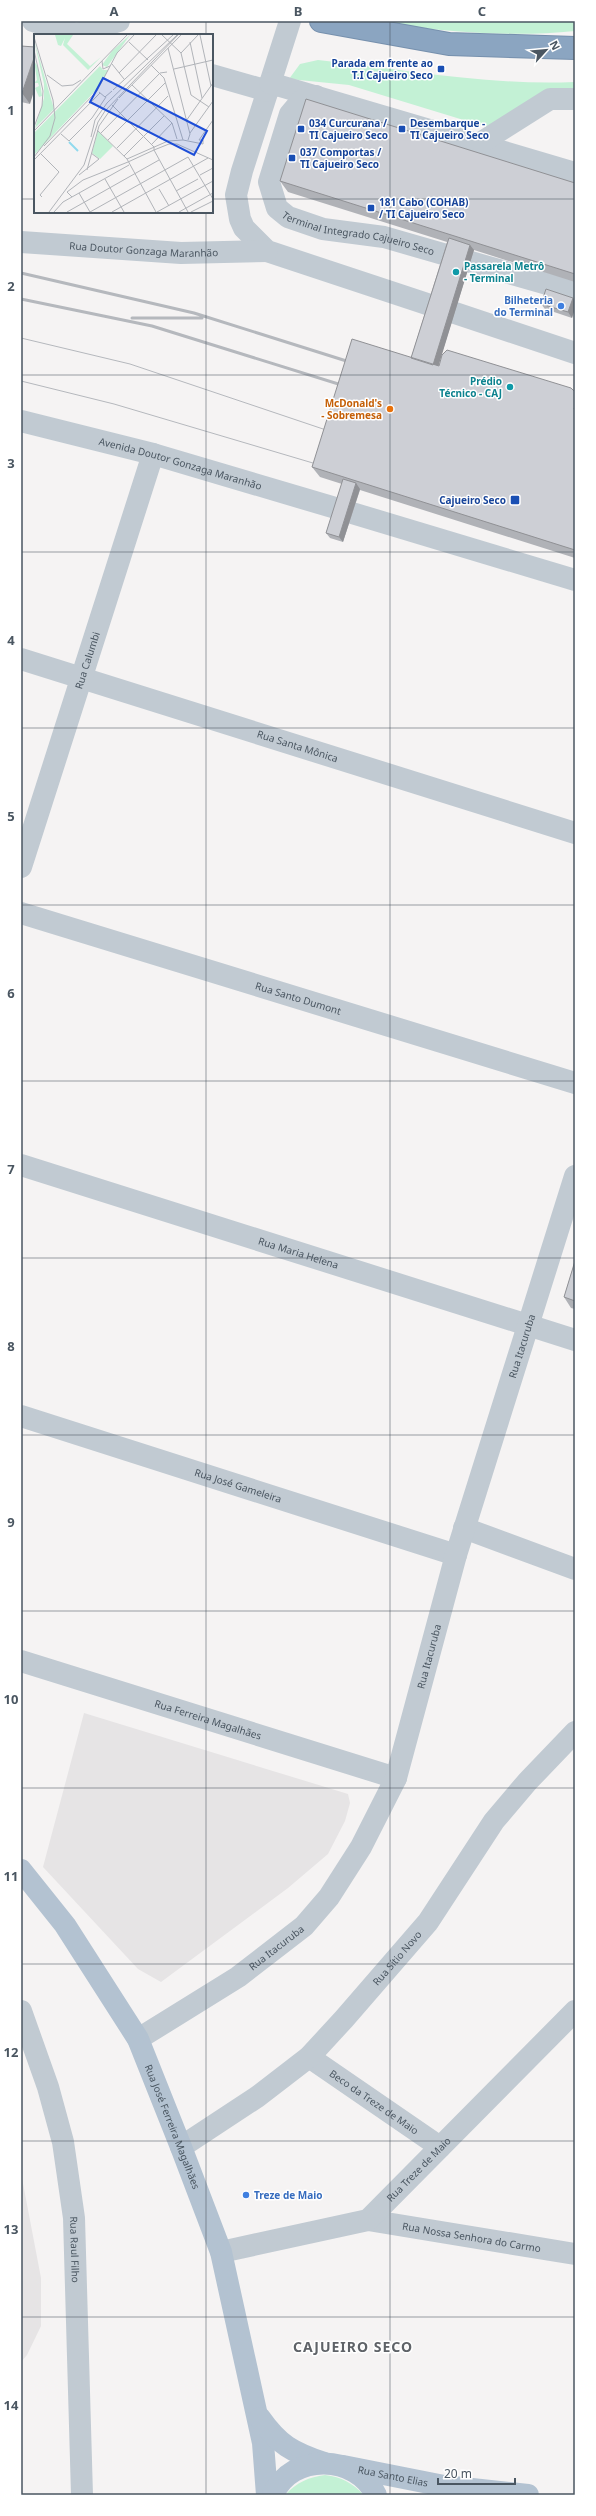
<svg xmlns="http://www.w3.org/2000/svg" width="596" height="2516" viewBox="0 0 596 2516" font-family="'Noto Sans',sans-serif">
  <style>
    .education { fill: #e6e4e5 }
    .green { fill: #c3f1d5 }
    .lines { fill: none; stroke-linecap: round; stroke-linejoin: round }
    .highway-casing { stroke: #7690ad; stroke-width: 24 }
    .minor { stroke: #c1cad2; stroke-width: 22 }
    .major { stroke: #b3c2d1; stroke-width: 22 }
    .highway { stroke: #8ba5c1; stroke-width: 22 }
    .tram { stroke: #b5b8bd; stroke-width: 1 }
    .rail { stroke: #b5b8bd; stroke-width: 3 }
    .wall { fill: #b0b2b7 }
    .shaded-wall { fill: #909195 }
    .building { fill: #cdcfd5; stroke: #909195 }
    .grid { fill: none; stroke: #4a5661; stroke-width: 1; stroke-opacity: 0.55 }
    .transit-dot { fill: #1a4fb4; stroke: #fff; stroke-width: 1.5 }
    .culture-dot { fill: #0f9aa8; stroke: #fff; stroke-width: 1.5 }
    .shop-dot { fill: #3f7fe0; stroke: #fff; stroke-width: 1.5 }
    .food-dot { fill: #e8710a; stroke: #fff; stroke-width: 1.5 }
    .labels { text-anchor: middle; stroke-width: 3; stroke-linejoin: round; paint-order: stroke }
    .transit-label { font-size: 10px; font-weight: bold; fill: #164399; stroke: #fff; text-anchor: start }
    .street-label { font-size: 10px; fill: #4a5661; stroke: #fff }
    .culture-label { font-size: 10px; font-weight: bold; fill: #0d838f; stroke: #fff; text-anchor: start }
    .shop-label { font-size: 10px; font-weight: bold; fill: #366cbe; stroke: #fff; text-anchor: end }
    .food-label { font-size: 10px; font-weight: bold; fill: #c56008; stroke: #fff; text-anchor: end }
    .district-label { font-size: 14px; font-weight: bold; letter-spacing: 1px; fill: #5f6368; stroke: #fff }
    .inset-river { fill: none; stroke: #90daee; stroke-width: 2 }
    .inset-road { fill: none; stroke: #b1b4b9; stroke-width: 1 }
    .view { fill: #1d4ed8; fill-opacity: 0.15; stroke: #1d4ed8; stroke-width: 2 }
    .inset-edge { fill: none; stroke: #4a5661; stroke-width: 2 }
    .neatline { fill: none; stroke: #4a5661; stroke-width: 1.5 }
    .grid-label { font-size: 13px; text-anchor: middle; font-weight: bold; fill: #4a5661 }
  </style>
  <rect width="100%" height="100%" fill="#f5f3f3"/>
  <path class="education" d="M 84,1713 L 348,1794 L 350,1803 L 345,1821 L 328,1854 L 288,1888 L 161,1982 L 138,1969 L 43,1867 Z
    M 21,2173 L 41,2278 L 41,2326 L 27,2355 L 21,2362 Z"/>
  <path class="green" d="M 368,21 L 575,21 L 575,31 C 506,38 436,31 368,21 Z
    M 318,60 C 403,69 489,86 575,82 L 575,93 L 493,129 L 349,85 L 289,79 L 300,64 Z
    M 325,2475 C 342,2477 352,2483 364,2495 L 285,2495 C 297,2482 309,2477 325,2475 Z"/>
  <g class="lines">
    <g class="highway-casing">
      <path id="highway" d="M 321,21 L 449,44 L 575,48"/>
    </g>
    <g class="minor">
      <path d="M 33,21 L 80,35"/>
      <path d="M 290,21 L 242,171 L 236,195 L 240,219 L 244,228 L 267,251 L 433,306"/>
      <path d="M 77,34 L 119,21"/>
      <path d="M 212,75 L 268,91"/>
      <path d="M 270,83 L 575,173"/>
      <path id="s1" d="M 316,96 L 301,101 L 290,114 L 269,182 L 277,208 L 288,217 L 323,229 L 384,237 L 575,292"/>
      <path d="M 477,145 L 550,99 L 575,99"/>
      <path id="s2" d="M 21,242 L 181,253 L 267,251"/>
      <path d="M 455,313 L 575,353"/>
      <path id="s3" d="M 21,421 L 153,454 L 339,509"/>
      <path d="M 352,513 L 575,580"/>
      <path id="s4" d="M 21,659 L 575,833"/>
      <path id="s5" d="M 21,867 L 153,454"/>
      <path id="s6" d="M 21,913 L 575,1083"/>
      <path id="s7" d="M 21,1165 L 575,1340"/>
      <path id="s8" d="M 21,1416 L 456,1555"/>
      <path d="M 464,1528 L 575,1569"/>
      <path id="s9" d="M 21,1661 L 396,1778"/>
      <path id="s10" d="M 21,2011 L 48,2087 L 63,2142 L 74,2218 L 82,2495"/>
      <path id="s11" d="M 138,2039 L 238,1977 L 304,1926 L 329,1897 L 361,1847 L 396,1778 L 456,1555 L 575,1176"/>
      <path id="s12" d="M 309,2057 L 440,2147"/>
      <path id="s13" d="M 181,2147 L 257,2097 L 309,2057 L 344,2019 L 428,1922 L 494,1821 L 528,1781 L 575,1732"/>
      <path id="s14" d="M 368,2220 L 575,2254"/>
      <path id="s15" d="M 221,2252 L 368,2220 L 575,2011"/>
    </g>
    <g class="major">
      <path id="s16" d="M 21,1870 L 65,1925 L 138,2039 L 181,2147 L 221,2252 L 263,2443 L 267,2495"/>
      <path d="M 260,2418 C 279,2445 292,2452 324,2463"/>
      <path id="s17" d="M 343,2466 L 444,2486 L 528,2495"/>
      <path d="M 273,2495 C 291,2452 357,2454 376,2495"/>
    </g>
    <use href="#highway" class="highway"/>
    <path class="tram" d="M 21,338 L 130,364 L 335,433
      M 21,381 L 114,404 L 323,466"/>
    <path class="rail" d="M 21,273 L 194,313 L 356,364
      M 21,299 L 152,326 L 348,387
      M 132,318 L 202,318"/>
  </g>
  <path class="wall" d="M 21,46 L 30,104 L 21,102 Z
    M 280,181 L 575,183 L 575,282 L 474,250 L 438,366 L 575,392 L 575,558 L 360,490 L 343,542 L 330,538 L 326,533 L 342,484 L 320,477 L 312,467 L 411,358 L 447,242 L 288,192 Z
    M 573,298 L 575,301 L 575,308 L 572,318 L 545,309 L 541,304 Z
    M 575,1261 L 575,1309 L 571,1308 L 564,1297 Z"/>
  <path class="shaded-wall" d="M 35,55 L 35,88 L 30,104 L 22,93 Z
    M 470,245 L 474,250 L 436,374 L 432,368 Z
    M 573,298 L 575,301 L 575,308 L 572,318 L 568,312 Z
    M 356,483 L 360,489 L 343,542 L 339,537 Z"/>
  <path class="building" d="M 21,46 L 35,47 L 35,55 L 22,93 L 21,93 Z
    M 306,99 L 575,183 L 575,274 L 280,181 Z
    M 449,238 L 470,245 L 433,365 L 411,358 Z
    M 546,289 L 573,298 L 568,312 L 541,304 Z
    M 352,339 L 439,366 L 442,355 L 447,350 L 571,388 L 575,392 L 575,406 L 574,409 L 575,410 L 575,550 L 312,467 Z
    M 343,479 L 356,483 L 339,537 L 326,533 Z
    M 575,1261 L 575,1301 L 564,1297 Z"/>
  <path class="grid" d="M 206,21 L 206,35M 390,21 L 390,2495M 21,199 L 35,199M 212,199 L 575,199M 206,212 L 206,2495M 21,375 L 575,375M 21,552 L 575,552M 21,728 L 575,728M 21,905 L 575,905M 21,1081 L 575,1081M 21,1258 L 575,1258M 21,1435 L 575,1435M 21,1611 L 575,1611M 21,1788 L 575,1788M 21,1964 L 575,1964M 21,2141 L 575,2141M 21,2317 L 575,2317"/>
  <g class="transit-dot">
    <rect x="437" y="65" width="8" height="8" rx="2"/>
    <rect x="297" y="125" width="8" height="8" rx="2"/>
    <rect x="398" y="125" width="8" height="8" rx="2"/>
    <rect x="288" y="154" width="8" height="8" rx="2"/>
    <rect x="367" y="204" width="8" height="8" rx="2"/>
    <rect x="510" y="495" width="10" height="10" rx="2"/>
  </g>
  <g class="culture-dot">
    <circle cx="456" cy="272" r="4"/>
    <circle cx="510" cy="387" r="4"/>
  </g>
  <g class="shop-dot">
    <circle cx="561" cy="306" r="4"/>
    <circle cx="246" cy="2195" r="4"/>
  </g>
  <circle class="food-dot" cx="390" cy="409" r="4"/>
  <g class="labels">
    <g class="transit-label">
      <text x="433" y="67" text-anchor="end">Parada em frente ao<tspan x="433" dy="12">T.I Cajueiro Seco</tspan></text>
      <text x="309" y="127">034 Curcurana /<tspan x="309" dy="12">TI Cajueiro Seco</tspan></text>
      <text x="410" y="127">Desembarque -<tspan x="410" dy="12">TI Cajueiro Seco</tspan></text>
      <text x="300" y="156">037 Comportas /<tspan x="300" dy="12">TI Cajueiro Seco</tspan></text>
      <text x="379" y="206">181 Cabo (COHAB)<tspan x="379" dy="12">/ TI Cajueiro Seco</tspan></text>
      <text x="506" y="504" text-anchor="end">Cajueiro Seco</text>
    </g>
    <g class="street-label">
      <text dy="4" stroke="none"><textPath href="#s1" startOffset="218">Terminal Integrado Cajueiro Seco</textPath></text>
      <text dy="4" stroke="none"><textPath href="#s2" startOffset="123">Rua Doutor Gonzaga Maranhão</textPath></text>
      <text dy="4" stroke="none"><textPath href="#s3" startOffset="165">Avenida Doutor Gonzaga Maranhão</textPath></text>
      <text dy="4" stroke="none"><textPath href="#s5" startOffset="217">Rua Calumbi</textPath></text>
      <text dy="4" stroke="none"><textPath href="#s4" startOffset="290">Rua Santa Mônica</textPath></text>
      <text dy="4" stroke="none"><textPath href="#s6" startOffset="290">Rua Santo Dumont</textPath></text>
      <text dy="4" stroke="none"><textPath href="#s7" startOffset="291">Rua Maria Helena</textPath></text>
      <text dy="4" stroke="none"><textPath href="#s11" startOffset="826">Rua Itacuruba</textPath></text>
      <text dy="4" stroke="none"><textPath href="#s8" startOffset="228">Rua José Gameleira</textPath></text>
      <text dy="4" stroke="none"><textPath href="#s11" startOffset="502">Rua Itacuruba</textPath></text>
      <text dy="4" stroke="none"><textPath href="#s9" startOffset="196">Rua Ferreira Magalhães</textPath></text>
      <text dy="4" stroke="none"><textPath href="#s11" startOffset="166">Rua Itacuruba</textPath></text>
      <text dy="4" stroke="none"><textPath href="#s13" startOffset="289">Rua Sítio Novo</textPath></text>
      <text dy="4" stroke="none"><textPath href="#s12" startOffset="79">Beco da Treze de Maio</textPath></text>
      <text dy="4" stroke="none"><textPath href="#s16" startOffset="300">Rua José Ferreira Magalhães</textPath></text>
      <text dy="4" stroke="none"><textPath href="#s15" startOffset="222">Rua Treze de Maio</textPath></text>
      <text dy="4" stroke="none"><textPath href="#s14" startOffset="105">Rua Nossa Senhora do Carmo</textPath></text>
      <text dy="4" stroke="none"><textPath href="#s10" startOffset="246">Rua Raul Filho</textPath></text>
      <text dy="4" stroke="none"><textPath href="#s17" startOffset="51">Rua Santo Elias</textPath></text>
    </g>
    <g class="culture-label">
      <text x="464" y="270">Passarela Metrô<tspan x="464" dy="12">- Terminal</tspan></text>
      <text x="502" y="385" text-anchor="end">Prédio<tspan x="502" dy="12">Técnico - CAJ</tspan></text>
    </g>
    <g class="shop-label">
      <text x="553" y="304">Bilheteria<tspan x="553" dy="12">do Terminal</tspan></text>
      <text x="254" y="2199" text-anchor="start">Treze de Maio</text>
    </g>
    <g class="food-label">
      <text x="382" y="407">McDonald's<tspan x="382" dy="12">- Sobremesa</tspan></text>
    </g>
    <g class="district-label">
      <text x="353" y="2352">CAJUEIRO SECO</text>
    </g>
  </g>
  <g transform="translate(34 34)">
    <rect width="179" height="179" fill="#f5f3f3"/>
    <path d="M 21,1 L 39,1 L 33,10 L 56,32 L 67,23 L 54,36 L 29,11 L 31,4 L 27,12 L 24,11 ZM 96,1 L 73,33 L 68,31 L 78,17 ZM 0,6 L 20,75 L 1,94 L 10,64 L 10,50 ZM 0,27 L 4,33 L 8,62 L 5,63 L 1,54 L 5,52 L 4,49 L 0,49 L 3,46 ZM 66,32 L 69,36 L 74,36 L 66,52 L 0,121 L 0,99 ZM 64,97 L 79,112 L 66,125 L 58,119 Z" fill="#c3f1d5"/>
    <path class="inset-river" d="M 35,108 L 44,117"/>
    <path class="inset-road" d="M 128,1 L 147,19 L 157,61 L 175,73M 166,1 L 177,52M 0,3 L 19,66 L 21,84 L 16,102 L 0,123M 95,8 L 114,26M 156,8 L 168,64M 134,14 L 156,100 L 154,106M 0,16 L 9,57 L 8,72 L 0,93M 147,19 L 164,1M 68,27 L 69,35 L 76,32M 78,30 L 90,45M 117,31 L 130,44 L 149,106M 140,35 L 179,26M 85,39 L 122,1M 13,41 L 28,52 L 39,51 L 47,46M 98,51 L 138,89 L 143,105M 79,56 L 139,1M 65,58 L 71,63 L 78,57M 85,64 L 147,1M 78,71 L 120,113M 152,87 L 179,49M 63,96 L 93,125 L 122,178M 0,97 L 93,1M 67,99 L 126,39 L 133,38M 156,99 L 179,67M 27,100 L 35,107 L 58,84 L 72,63M 57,103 L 61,86 L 73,69 L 143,1M 74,106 L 131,49M 165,106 L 179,86M 118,110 L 138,89M 10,112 L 63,57 L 83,19 L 100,1M 83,114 L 134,62M 7,120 L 25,138 L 6,161 L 8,163M 90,122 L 130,82M 93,125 L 134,107 L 149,106 L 169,110 L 169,106 L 165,106M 0,126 L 66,59M 94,128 L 120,116 L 120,113M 53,136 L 65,92 L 84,65M 45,141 L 65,125 L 57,119M 166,141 L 179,134M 71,145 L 90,178M 125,155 L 135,172M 142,157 L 164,145M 45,159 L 56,178M 38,163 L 33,158 L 49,146 L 94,128M 15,178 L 50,131 L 64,88 L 71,77 L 144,1M 20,178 L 29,168 L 95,131M 33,178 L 125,126M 56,178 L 154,123 L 179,165M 78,178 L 174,124M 123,178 L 179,147M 145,178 L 179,159M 154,178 L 120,116 L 135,110 L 143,110 L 179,126M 157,178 L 179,167"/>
    <path class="view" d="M 69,44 L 173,97 L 160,121 L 56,68 Z"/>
    <rect width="179" height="179" class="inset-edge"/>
  </g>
  <rect width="596" height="2516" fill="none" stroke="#ffffff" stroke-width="44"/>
  <g transform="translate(546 50) rotate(63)" stroke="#ffffff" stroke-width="3" paint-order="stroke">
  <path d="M0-3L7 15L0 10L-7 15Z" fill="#4a5661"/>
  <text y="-6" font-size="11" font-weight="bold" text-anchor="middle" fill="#4a5661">N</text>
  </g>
  <path d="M438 2478v6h77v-6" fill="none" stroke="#4a5661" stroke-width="2"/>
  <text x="444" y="2478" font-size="12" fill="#4a5661" stroke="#ffffff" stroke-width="3" paint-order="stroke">20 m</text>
  <rect x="22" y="22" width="552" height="2472" class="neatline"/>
  <g class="grid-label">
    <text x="114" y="16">A</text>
    <text x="298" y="16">B</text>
    <text x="482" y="16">C</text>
    <text x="11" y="115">1</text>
    <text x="11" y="291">2</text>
    <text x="11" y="468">3</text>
    <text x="11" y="645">4</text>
    <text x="11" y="821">5</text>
    <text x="11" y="998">6</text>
    <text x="11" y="1174">7</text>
    <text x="11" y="1351">8</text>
    <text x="11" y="1527">9</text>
    <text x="11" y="1704">10</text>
    <text x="11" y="1881">11</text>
    <text x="11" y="2057">12</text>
    <text x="11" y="2234">13</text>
    <text x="11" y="2410">14</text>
  </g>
</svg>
